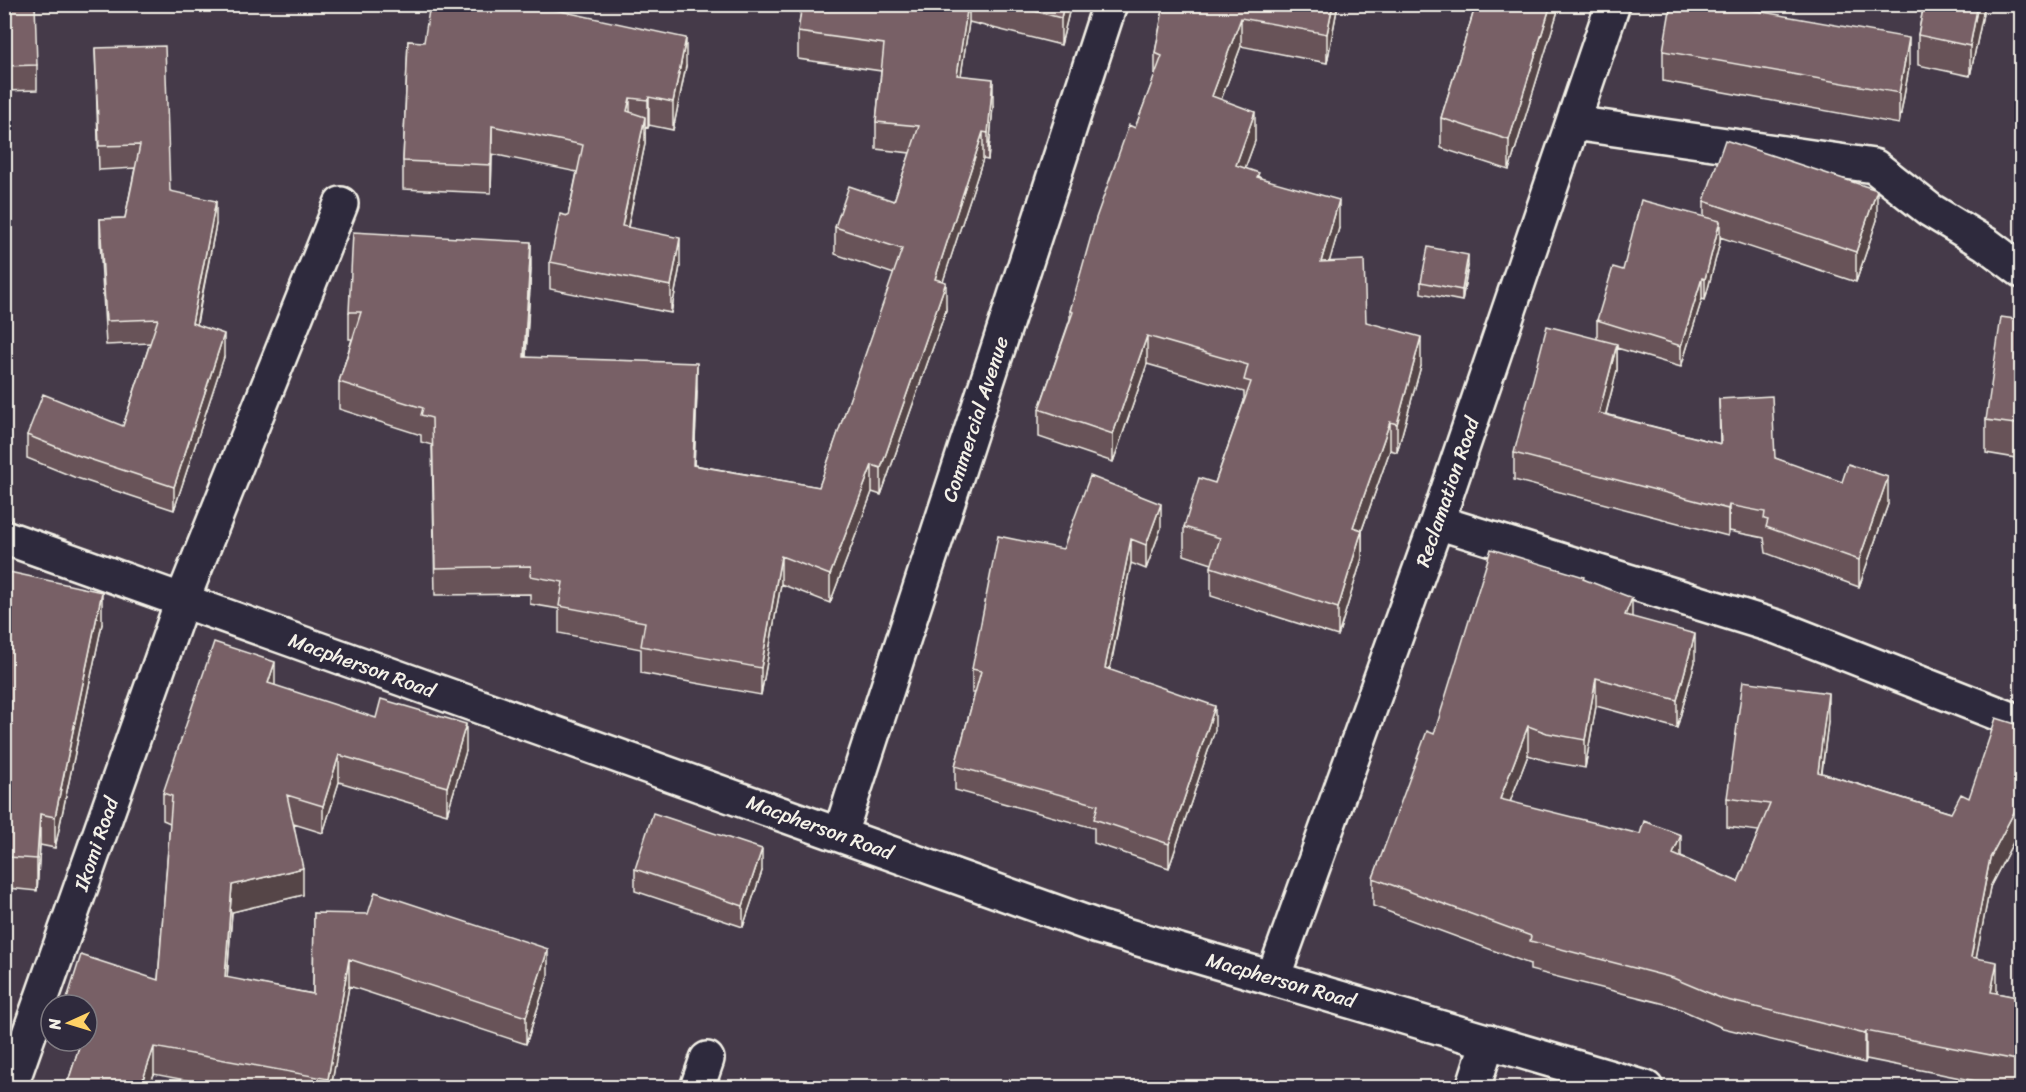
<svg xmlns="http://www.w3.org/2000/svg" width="2026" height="1092" viewBox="0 0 2026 1092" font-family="Sriracha,sans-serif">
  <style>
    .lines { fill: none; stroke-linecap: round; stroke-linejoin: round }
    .minor-casing { stroke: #f4f1e8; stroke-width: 38 }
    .minor { stroke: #2f2a3d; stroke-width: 33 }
    .wall { fill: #675358; stroke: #f4f1e8; stroke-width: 1.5 }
    .shaded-wall { fill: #544447; stroke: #f4f1e8; stroke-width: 1.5 }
    .building { fill: #786166; stroke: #f4f1e8; stroke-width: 1.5 }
    .labels { text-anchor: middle; stroke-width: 4.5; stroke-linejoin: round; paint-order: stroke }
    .street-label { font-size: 20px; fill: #f4f1e8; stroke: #2f2a3d }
  </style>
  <rect width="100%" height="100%" fill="#453a49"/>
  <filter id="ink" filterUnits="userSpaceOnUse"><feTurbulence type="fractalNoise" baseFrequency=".0167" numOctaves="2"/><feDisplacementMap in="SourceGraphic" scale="12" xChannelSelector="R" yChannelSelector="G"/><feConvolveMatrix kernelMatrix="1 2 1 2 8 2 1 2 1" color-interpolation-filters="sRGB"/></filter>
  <g filter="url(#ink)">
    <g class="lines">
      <g class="minor-casing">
        <path id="minor" d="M 1573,123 L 1874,166 L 1930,210 L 1986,244 L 2022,271
          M 1437,522 L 1777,627 L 2022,723
          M 4,537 L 1098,927 L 1646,1088
          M 840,834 L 1110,4
          M 1273,978 L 1437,522 L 1613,4
          M 10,1088 L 182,601 L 341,204
          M 697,1088 L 707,1059
          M 1473,1088 L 1488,1041"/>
      </g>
      <use href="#minor" class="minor"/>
    </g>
    <path class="wall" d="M 4,4 L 37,65 L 37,90 L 4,91 Z
      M 802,4 L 1071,4 L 1061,45 L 969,22 L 961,75 L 993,106 L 988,160 L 983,159 L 943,281 L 946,310 L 881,495 L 872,492 L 830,603 L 781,584 L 761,695 L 641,673 L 641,649 L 559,633 L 559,609 L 530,604 L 530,594 L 435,595 L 432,445 L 421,442 L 421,435 L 339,409 L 339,382 L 352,339 L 349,339 L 349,312 L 531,269 L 526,357 L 697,391 L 694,465 L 819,487 L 894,274 L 835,254 L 835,227 L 894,201 L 910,153 L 876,149 L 876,122 L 881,71 L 798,59 L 798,32 Z
      M 1164,4 L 1338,4 L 1327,63 L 1241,46 L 1221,100 L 1255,141 L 1245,168 L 1339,228 L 1329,262 L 1366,322 L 1421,366 L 1397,452 L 1390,450 L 1362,530 L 1362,558 L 1338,636 L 1211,596 L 1211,567 L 1212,564 L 1184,555 L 1184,527 L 1215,483 L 1244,401 L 1244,392 L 1147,364 L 1113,462 L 1039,437 L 1039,409 L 1070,319 L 1070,311 L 1135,128 L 1155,76 L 1155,53 Z
      M 1476,4 L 1560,4 L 1509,170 L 1441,148 L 1441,118 Z
      M 1924,4 L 1985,4 L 1970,76 L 1918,65 L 1918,35 Z
      M 408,41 L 686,66 L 673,130 L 649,125 L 648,128 L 645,127 L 645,144 L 628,227 L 680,266 L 671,313 L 550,289 L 550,262 L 568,216 L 577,172 L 492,154 L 491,193 L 403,189 L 403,161 Z
      M 95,48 L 170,191 L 216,224 L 197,324 L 224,357 L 174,510 L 74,477 L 27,458 L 27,435 L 123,426 L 150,343 L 106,345 L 100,242 L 100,219 L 125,218 L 135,168 L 99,170 Z
      M 1663,51 L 1909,68 L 1899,124 L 1663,81 Z
      M 1704,201 L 1877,220 L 1856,282 L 1720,237 L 1720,242 L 1705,300 L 1702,299 L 1681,367 L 1617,348 L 1617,370 L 1606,414 L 1720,444 L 1719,399 L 1775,458 L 1888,504 L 1859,587 L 1766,553 L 1764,538 L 1729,531 L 1728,536 L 1514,480 L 1514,453 L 1597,339 L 1597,320 L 1623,270 L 1704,217 Z
      M 1468,266 L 1462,301 L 1421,293 L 1421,282 Z
      M 2022,320 L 2022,459 L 1986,453 L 1986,420 Z
      M 1161,528 L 1146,569 L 1131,563 L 1110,670 L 1215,730 L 1169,868 L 1094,843 L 1094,828 L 955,790 L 955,766 L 975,693 L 972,693 L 972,669 L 1063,549 Z
      M 1584,579 L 1632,617 L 1695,662 L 1677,728 L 1596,706 L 1585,768 L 1547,761 L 1528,755 L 1510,802 L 1681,857 L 1738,882 L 1759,831 L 1727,827 L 1727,798 L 1828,722 L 1822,773 L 1951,813 L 1969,798 L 2022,726 L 2022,825 L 1990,887 L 1976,958 L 1997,991 L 1996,993 L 2022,998 L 2022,1088 L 2010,1088 L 1866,1059 L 1865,1063 L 1723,1028 L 1673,1006 L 1530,970 L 1530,964 L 1373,906 L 1373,878 L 1434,734 Z
      M 4,582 L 102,624 L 55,848 L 40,845 L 37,891 L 8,888 Z
      M 275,686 L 466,751 L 447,814 L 339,782 L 323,833 L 294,824 L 303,895 L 232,912 L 227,978 L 313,994 L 314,913 L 548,976 L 526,1044 L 349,986 L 331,1088 L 227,1088 L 154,1074 L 149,1088 L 66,1088 L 80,1044 L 72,1041 L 87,1041 L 87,1005 L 158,980 L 170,823 L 163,820 L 163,793 Z
      M 635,869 L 762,871 L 743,927 L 635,891 Z"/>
    <path class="shaded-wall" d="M 968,4 L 969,4 L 969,22 L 957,102 L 957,75 Z
      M 1064,4 L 1071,4 L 1061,45 L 1061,18 Z
      M 1333,4 L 1338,4 L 1327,63 L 1327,34 Z
      M 1551,4 L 1560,4 L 1509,170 L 1509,140 Z
      M 1978,4 L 1985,4 L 1970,76 L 1970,46 Z
      M 1241,18 L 1241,46 L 1212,124 L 1212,96 Z
      M 686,38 L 686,66 L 673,130 L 673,102 Z
      M 1909,38 L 1909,68 L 1899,124 L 1899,93 Z
      M 993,79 L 993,106 L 988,160 L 988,133 Z
      M 649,97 L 649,125 L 648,128 L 648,100 Z
      M 630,98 L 630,126 L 627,111 Z
      M 1255,112 L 1255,141 L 1236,193 L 1236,165 Z
      M 645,117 L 645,144 L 622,254 L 622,226 Z
      M 492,126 L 492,154 L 491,193 L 491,165 Z
      M 983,132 L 983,159 L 935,306 L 935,279 Z
      M 1877,190 L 1877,220 L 1856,282 L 1856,252 Z
      M 1339,200 L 1339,228 L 1321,291 L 1321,262 Z
      M 216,201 L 216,224 L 192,346 L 192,323 Z
      M 1720,221 L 1720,242 L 1705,300 L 1705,279 Z
      M 680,238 L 680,266 L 671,313 L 671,286 Z
      M 531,242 L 531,269 L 524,384 L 524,357 Z
      M 1468,255 L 1468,266 L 1462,301 L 1462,290 Z
      M 1702,278 L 1702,299 L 1681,367 L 1681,346 Z
      M 946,282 L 946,310 L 881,495 L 881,468 Z
      M 224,334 L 224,357 L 174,510 L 174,487 Z
      M 1147,336 L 1147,364 L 1113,462 L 1113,434 Z
      M 1421,337 L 1421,366 L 1397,452 L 1397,424 Z
      M 1617,344 L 1617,370 L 1599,440 L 1599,413 Z
      M 697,363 L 697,391 L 693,492 L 693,465 Z
      M 1390,422 L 1390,450 L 1353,555 L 1353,527 Z
      M 872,465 L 872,492 L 830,603 L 830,575 Z
      M 1888,477 L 1888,504 L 1859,587 L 1859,560 Z
      M 1161,504 L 1161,528 L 1146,569 L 1146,545 Z
      M 1729,505 L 1729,531 L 1728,536 L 1728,509 Z
      M 1362,530 L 1362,558 L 1338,636 L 1338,608 Z
      M 1131,539 L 1131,563 L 1105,692 L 1105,668 Z
      M 781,556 L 781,584 L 761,695 L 761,668 Z
      M 102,592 L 102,624 L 55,848 L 55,817 Z
      M 1632,598 L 1632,626 L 1625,615 Z
      M 1695,634 L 1695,662 L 1677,728 L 1677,700 Z
      M 275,662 L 275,689 L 268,683 Z
      M 1596,678 L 1596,706 L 1585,768 L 1585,740 Z
      M 1828,693 L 1828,722 L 1818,800 L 1818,772 Z
      M 1215,706 L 1215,730 L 1169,868 L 1169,844 Z
      M 466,724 L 466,751 L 447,814 L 447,787 Z
      M 1528,726 L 1528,755 L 1500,828 L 1500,799 Z
      M 339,755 L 339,782 L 323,833 L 323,806 Z
      M 2022,797 L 2022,825 L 1990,887 L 1971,985 L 1971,957 L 1990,858 Z
      M 40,814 L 40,845 L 37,891 L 37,859 Z
      M 1681,835 L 1681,864 L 1673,854 Z
      M 762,849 L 762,871 L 743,927 L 743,906 Z
      M 8,857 L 8,888 L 4,894 L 4,862 Z
      M 303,868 L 303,895 L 232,912 L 225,1004 L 225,977 L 232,885 Z
      M 548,949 L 548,976 L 526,1044 L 526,1017 Z
      M 349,959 L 349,986 L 331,1088 L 328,1088 L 328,1079 Z
      M 1997,962 L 1997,991 L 1991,1021 L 1991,992 Z
      M 1866,1031 L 1866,1059 L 1865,1063 L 1865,1034 Z
      M 154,1047 L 154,1074 L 149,1088 L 140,1088 Z"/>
    <path class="building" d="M 4,4 L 35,4 L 37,65 L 4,66 Z
      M 430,4 L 528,4 L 686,38 L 673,102 L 649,97 L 648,100 L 630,98 L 627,111 L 645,117 L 622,226 L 680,238 L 671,286 L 550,262 L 560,214 L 568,216 L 583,145 L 492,126 L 491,165 L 403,161 L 408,41 L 424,42 Z
      M 802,4 L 968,4 L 957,75 L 993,79 L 988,133 L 983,132 L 935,279 L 946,282 L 881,468 L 872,465 L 830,575 L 781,556 L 761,668 L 641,646 L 645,622 L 559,606 L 563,582 L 530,576 L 531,566 L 435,568 L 432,418 L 421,415 L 423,408 L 339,382 L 361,312 L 349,312 L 353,232 L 531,242 L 524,357 L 697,363 L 693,465 L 819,487 L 902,249 L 835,227 L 849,186 L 894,201 L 919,126 L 876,122 L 884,44 L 798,32 Z
      M 1008,4 L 1064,4 L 1061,18 Z
      M 1164,4 L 1333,4 L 1327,34 L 1241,18 L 1212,96 L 1255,112 L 1236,165 L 1259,173 L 1257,177 L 1339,200 L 1321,262 L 1364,260 L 1366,322 L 1421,337 L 1397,424 L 1390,422 L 1353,527 L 1362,530 L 1338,608 L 1211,567 L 1220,538 L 1184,527 L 1199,478 L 1215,483 L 1251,382 L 1244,380 L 1248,365 L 1147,336 L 1113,434 L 1039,409 L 1073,312 L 1070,311 L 1096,218 L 1129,125 L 1135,128 L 1162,56 L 1155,53 Z
      M 1476,4 L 1551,4 L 1509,140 L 1441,118 Z
      M 1671,4 L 1718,4 L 1909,38 L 1899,93 L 1663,51 Z
      M 1924,4 L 1978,4 L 1970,46 L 1918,35 Z
      M 165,46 L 170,191 L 216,201 L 192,323 L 224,334 L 174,487 L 74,454 L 27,435 L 43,394 L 123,426 L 158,319 L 106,321 L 100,219 L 125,218 L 140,145 L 99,146 L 95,48 Z
      M 1725,140 L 1877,190 L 1856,252 L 1704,201 Z
      M 1641,200 L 1720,221 L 1705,279 L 1702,278 L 1681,346 L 1597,320 L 1613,267 L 1623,270 Z
      M 1428,247 L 1468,255 L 1462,290 L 1421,282 Z
      M 2001,317 L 2022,320 L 2022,425 L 1986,420 Z
      M 1547,326 L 1617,344 L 1599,413 L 1721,444 L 1719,399 L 1772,396 L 1775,458 L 1842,482 L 1848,464 L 1888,477 L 1859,560 L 1766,527 L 1768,520 L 1764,519 L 1765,512 L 1729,505 L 1728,509 L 1514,453 Z
      M 1090,476 L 1161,504 L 1146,545 L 1131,539 L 1105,668 L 1215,706 L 1169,844 L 1094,819 L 1098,805 L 955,766 L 981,671 L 972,669 L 998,536 L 1063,549 Z
      M 1491,549 L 1584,577 L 1583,579 L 1632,598 L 1625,615 L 1695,634 L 1677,700 L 1596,678 L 1585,740 L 1547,733 L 1528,726 L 1500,799 L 1640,834 L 1644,821 L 1681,835 L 1673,854 L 1738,882 L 1770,804 L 1727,798 L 1743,681 L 1828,693 L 1818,772 L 1951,813 L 1961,794 L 1969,798 L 1996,718 L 2022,726 L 2022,797 L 1990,858 L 1971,957 L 1997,962 L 1991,992 L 2022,998 L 2022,1061 L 1866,1031 L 1865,1034 L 1723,999 L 1673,978 L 1530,941 L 1531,936 L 1373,878 L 1427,731 L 1434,734 Z
      M 9,572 L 102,592 L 55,817 L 40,814 L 37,859 L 8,857 L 4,862 L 4,582 L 7,582 Z
      M 214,642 L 275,662 L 268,683 L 376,718 L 381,699 L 466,724 L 447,787 L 339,755 L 323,806 L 287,795 L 303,868 L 232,885 L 225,977 L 313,994 L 314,913 L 368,914 L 375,892 L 548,949 L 526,1017 L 349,959 L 328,1079 L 154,1047 L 140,1088 L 66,1088 L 81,1041 L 87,1041 L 87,1024 L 88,1020 L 87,1019 L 87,1005 L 65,1005 L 81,955 L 158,980 L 172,796 L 163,793 Z
      M 653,813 L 762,849 L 743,906 L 635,869 Z"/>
  </g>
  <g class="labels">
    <g class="street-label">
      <text transform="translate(975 419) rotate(-72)" y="7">Commercial Avenue</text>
      <text transform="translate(1447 492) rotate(-71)" y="7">Reclamation Road</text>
      <text transform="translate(362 665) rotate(20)" y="7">Macpherson Road</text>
      <text transform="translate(820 827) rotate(20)" y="7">Macpherson Road</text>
      <text transform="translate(96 844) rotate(-71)" y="7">Ikomi Road</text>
      <text transform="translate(1281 980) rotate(16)" y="7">Macpherson Road</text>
    </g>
  </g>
  <rect width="2026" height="1092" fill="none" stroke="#2f2a3d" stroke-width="24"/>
  <rect x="12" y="12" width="2002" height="1068" fill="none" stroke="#f4f1e8" stroke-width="2" filter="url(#ink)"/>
  <g transform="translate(69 1023) rotate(266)"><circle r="28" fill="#2f2a3d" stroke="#7e7a81" stroke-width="1.5"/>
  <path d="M0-4.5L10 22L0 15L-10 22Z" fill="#ffd166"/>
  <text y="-9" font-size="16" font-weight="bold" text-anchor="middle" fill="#f4f1e8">N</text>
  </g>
</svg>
